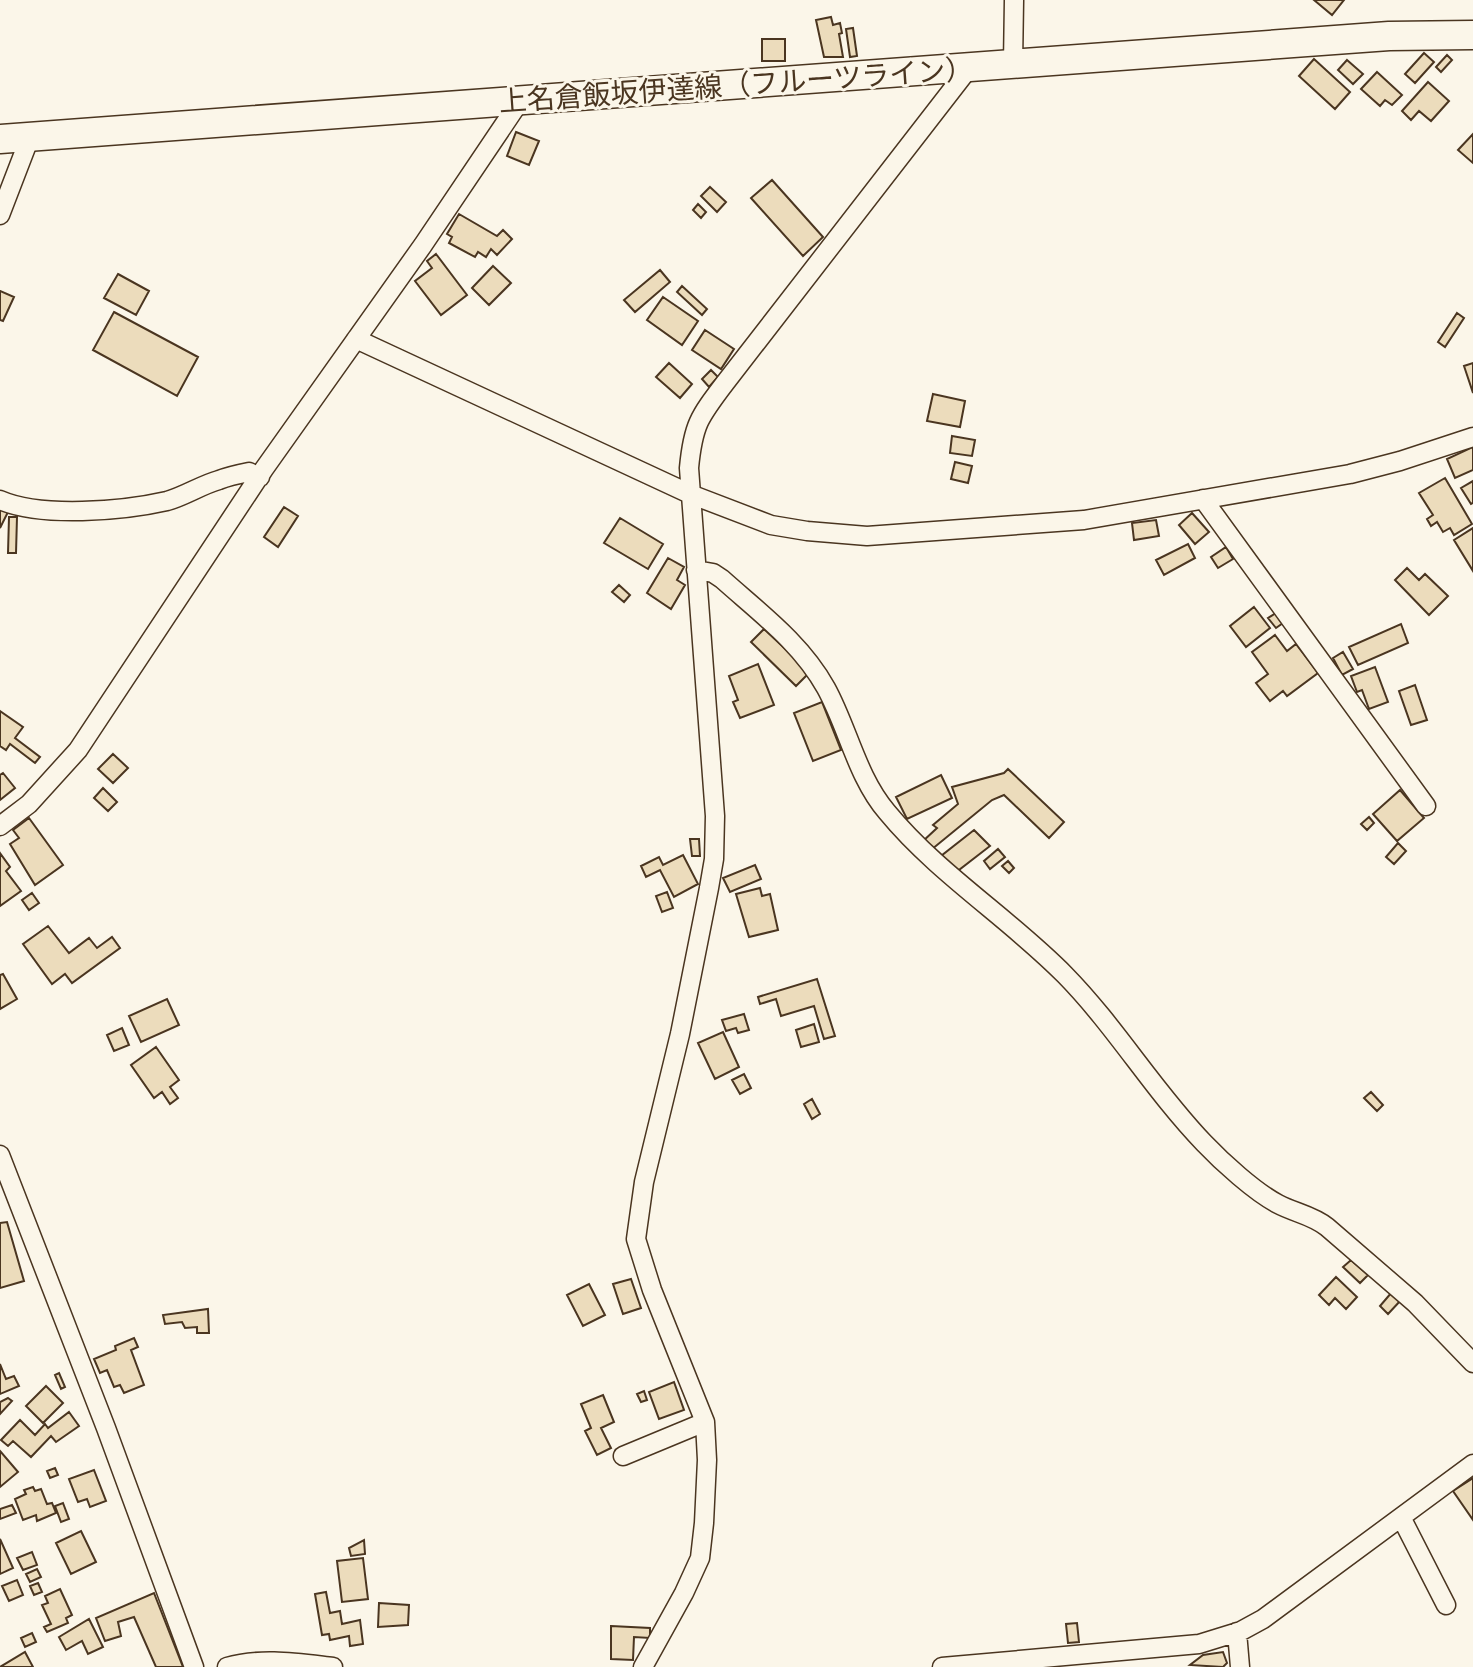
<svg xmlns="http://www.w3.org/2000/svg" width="1473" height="1667" viewBox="0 0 1473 1667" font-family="Cabin,'Noto Sans JP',sans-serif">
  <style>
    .building { fill: #ecdcbc; stroke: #4a3520; stroke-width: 2 }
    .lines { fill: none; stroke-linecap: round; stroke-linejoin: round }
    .minor-casing { stroke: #4a3520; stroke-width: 21 }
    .primary-casing { stroke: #4a3520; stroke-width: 31 }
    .minor { stroke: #fbf6e9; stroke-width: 18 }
    .primary { stroke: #fbf6e9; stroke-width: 28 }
    .labels { text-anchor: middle; stroke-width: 6; stroke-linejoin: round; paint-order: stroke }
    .street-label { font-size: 28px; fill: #4a3520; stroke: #fbf6e9 }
  </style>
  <rect width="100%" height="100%" fill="#fbf6e9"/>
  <path class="building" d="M 1314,0 L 1344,0 L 1332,15 Z
    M 831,17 L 833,25 L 840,23 L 842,33 L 839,34 L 843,57 L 824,57 L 816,20 Z
    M 853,28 L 857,56 L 850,57 L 846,29 Z
    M 762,39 L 785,39 L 785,61 L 762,61 Z
    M 1424,53 L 1434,62 L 1415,83 L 1405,74 Z
    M 1447,55 L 1452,60 L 1441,72 L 1436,67 Z
    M 1314,59 L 1350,92 L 1335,109 L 1299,76 Z
    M 1347,60 L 1363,74 L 1353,84 L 1338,70 Z
    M 1377,72 L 1402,95 L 1392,105 L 1385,100 L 1380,106 L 1361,89 Z
    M 1428,82 L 1449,101 L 1431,121 L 1419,111 L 1411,120 L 1402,111 Z
    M 516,132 L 539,141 L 529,165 L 507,156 Z
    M 1473,134 L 1473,163 L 1458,150 Z
    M 772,180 L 823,237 L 803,256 L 751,198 Z
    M 710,187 L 726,202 L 717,212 L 701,196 Z
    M 698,204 L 706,212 L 701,218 L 693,210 Z
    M 459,214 L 497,236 L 503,230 L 512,239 L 497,255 L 491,249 L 486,257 L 478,252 L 475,257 L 449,243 L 452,237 L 447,234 Z
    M 436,254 L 467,295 L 441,315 L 415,281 L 432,268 L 427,261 Z
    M 493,266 L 511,283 L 489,305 L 472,288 Z
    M 660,270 L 670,282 L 635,312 L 624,300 Z
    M 118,274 L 149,291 L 136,315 L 104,298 Z
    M 682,286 L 707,309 L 702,315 L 677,292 Z
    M 0,291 L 14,297 L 3,321 L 0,320 Z
    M 663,297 L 698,321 L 682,345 L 647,320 Z
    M 114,312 L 198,357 L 177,396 L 93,350 Z
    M 1457,313 L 1464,318 L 1445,347 L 1438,342 Z
    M 705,330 L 734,349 L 721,369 L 692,350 Z
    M 669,363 L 692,384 L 680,398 L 656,377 Z
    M 1473,363 L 1473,393 L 1464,366 Z
    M 711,370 L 718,377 L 709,387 L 702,379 Z
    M 933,394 L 965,401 L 960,427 L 927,421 Z
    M 952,436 L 975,440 L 972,456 L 950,453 Z
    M 1473,447 L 1473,470 L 1455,478 L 1447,459 Z
    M 955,462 L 972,466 L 968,483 L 951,479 Z
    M 1445,478 L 1472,524 L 1454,535 L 1450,528 L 1443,532 L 1437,522 L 1431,526 L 1427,519 L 1433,515 L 1419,493 Z
    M 1473,481 L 1473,503 L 1471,504 L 1461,488 Z
    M 284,507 L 298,516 L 278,547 L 264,537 Z
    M 0,508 L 8,512 L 0,528 Z
    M 1192,513 L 1209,532 L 1195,544 L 1179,525 Z
    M 9,517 L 17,517 L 16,553 L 8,553 Z
    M 620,518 L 663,544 L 648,569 L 604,543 Z
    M 1156,520 L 1159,536 L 1134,540 L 1132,523 Z
    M 1473,528 L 1473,571 L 1454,540 Z
    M 1188,544 L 1195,558 L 1164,575 L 1156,560 Z
    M 1226,547 L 1233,559 L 1218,568 L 1211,557 Z
    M 668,558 L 684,567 L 677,580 L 685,585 L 671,609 L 647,593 Z
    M 1407,568 L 1419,580 L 1425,574 L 1448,596 L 1429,615 L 1395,580 Z
    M 619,585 L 630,595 L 624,602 L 612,592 Z
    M 1254,607 L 1270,628 L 1246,647 L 1230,626 Z
    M 1276,613 L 1283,623 L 1276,628 L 1268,618 Z
    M 1401,624 L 1408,643 L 1358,665 L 1349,647 Z
    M 764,629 L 810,672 L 796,686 L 751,642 Z
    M 1275,635 L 1287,651 L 1296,644 L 1318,673 L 1287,696 L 1283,691 L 1270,701 L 1256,683 L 1268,674 L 1252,652 Z
    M 1343,652 L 1353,669 L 1342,675 L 1333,658 Z
    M 758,664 L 774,705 L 740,718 L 733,702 L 738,700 L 729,676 Z
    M 1375,667 L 1388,702 L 1369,709 L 1362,690 L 1357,692 L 1351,676 Z
    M 1415,685 L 1427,720 L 1411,725 L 1399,691 Z
    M 822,702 L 841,750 L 813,761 L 794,713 Z
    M 0,711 L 23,727 L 15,738 L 40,757 L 35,763 L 10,744 L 6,750 L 0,746 Z
    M 113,754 L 128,768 L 113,783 L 98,769 Z
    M 1008,769 L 1064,822 L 1049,838 L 1004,795 L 992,800 L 931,850 L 922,842 L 937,828 L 933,825 L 958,804 L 952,787 L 1004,773 Z
    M 3,773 L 15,788 L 0,800 L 0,775 Z
    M 941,775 L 952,798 L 907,819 L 896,797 Z
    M 103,788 L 117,802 L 108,811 L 94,798 Z
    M 1400,790 L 1424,818 L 1397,841 L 1373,814 Z
    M 1369,817 L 1374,823 L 1367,830 L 1361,824 Z
    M 29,818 L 63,865 L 35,885 L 10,844 L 19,838 L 13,830 Z
    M 974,830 L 990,846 L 955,873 L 941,856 Z
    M 690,839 L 699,839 L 700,856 L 692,856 Z
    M 1398,843 L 1406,851 L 1394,864 L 1386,857 Z
    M 998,849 L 1005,857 L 990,869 L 984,861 Z
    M 0,853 L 10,867 L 6,871 L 21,891 L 0,906 Z
    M 683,855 L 698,884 L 674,897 L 660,870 L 646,877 L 641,866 L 659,857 L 663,865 Z
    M 1008,861 L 1014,868 L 1009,873 L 1002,866 Z
    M 755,865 L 761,879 L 730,892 L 723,878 Z
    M 760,888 L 762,896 L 770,894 L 778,930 L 749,937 L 736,894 Z
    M 667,892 L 673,908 L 662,912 L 656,896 Z
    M 32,893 L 39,903 L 29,910 L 22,900 Z
    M 48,926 L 69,953 L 89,938 L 97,948 L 112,937 L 120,948 L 72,983 L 65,974 L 52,984 L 23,944 Z
    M 3,974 L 17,999 L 0,1009 L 0,975 Z
    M 817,979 L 835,1036 L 824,1039 L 814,1006 L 781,1016 L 776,999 L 760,1004 L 758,997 Z
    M 167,999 L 179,1025 L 141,1042 L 129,1016 Z
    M 744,1014 L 749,1030 L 738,1033 L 736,1028 L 726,1031 L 722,1020 Z
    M 814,1024 L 819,1042 L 801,1047 L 796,1030 Z
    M 122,1028 L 129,1045 L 114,1051 L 107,1035 Z
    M 723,1032 L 739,1067 L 715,1079 L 698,1043 Z
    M 156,1047 L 179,1080 L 170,1087 L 178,1098 L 170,1104 L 162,1092 L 154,1098 L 131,1065 Z
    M 744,1074 L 751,1088 L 740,1094 L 732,1080 Z
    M 1371,1092 L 1383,1105 L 1377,1111 L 1364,1098 Z
    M 812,1099 L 820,1114 L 812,1119 L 804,1104 Z
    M 7,1222 L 24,1281 L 0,1288 L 0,1223 Z
    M 1351,1260 L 1368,1275 L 1360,1283 L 1343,1267 Z
    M 1336,1277 L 1357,1297 L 1346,1309 L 1335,1298 L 1329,1305 L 1319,1295 Z
    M 631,1279 L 641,1308 L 623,1314 L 613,1284 Z
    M 589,1284 L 605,1315 L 583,1326 L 567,1295 Z
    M 1392,1292 L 1401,1300 L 1388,1314 L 1380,1306 Z
    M 208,1309 L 209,1333 L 197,1333 L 197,1327 L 185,1328 L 182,1322 L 165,1324 L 163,1315 Z
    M 134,1338 L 138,1347 L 131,1350 L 144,1385 L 124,1393 L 120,1385 L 114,1387 L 107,1370 L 100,1373 L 94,1359 L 116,1350 L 115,1346 Z
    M 0,1364 L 6,1379 L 14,1376 L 19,1386 L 0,1394 Z
    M 59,1373 L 65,1387 L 61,1389 L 55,1375 Z
    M 674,1382 L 684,1410 L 659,1419 L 649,1392 Z
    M 46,1386 L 63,1403 L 43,1423 L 26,1406 Z
    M 644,1391 L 647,1400 L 641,1402 L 637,1394 Z
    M 603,1395 L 614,1422 L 601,1428 L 611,1448 L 597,1455 L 585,1431 L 591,1428 L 581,1404 Z
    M 8,1398 L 12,1401 L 0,1414 L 0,1402 Z
    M 69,1412 L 79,1426 L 56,1442 L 51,1436 L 31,1457 L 13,1441 L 8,1446 L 1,1440 L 20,1420 L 35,1435 L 45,1424 L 48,1428 Z
    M 0,1451 L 18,1472 L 0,1487 Z
    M 55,1468 L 58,1475 L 50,1478 L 47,1471 Z
    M 94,1470 L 106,1501 L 90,1507 L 87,1499 L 78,1502 L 69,1479 Z
    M 1473,1478 L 1473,1520 L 1453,1491 Z
    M 33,1487 L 35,1491 L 41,1489 L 47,1504 L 52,1503 L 56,1513 L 37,1521 L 36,1515 L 23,1520 L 15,1499 L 26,1494 L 24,1490 Z
    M 63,1503 L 69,1519 L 61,1522 L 55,1506 Z
    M 12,1505 L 16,1513 L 0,1519 L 0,1509 Z
    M 81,1531 L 96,1562 L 71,1574 L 56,1543 Z
    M 0,1539 L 13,1568 L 0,1574 Z
    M 364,1540 L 365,1554 L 351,1556 L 349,1548 Z
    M 32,1552 L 37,1565 L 23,1570 L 17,1558 Z
    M 363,1558 L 368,1599 L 342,1602 L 337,1561 Z
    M 37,1569 L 41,1577 L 30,1582 L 26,1574 Z
    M 17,1580 L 23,1595 L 9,1601 L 2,1586 Z
    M 38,1583 L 42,1592 L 34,1595 L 30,1586 Z
    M 60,1589 L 72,1615 L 66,1618 L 68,1623 L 47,1632 L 44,1627 L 51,1624 L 42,1605 L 48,1603 L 45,1596 Z
    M 326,1592 L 330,1613 L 340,1611 L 342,1624 L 360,1620 L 363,1644 L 350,1646 L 349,1636 L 330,1640 L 329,1634 L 322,1635 L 315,1594 Z
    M 154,1593 L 183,1667 L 156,1667 L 134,1617 L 118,1622 L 121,1636 L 105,1641 L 96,1618 Z
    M 379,1603 L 409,1605 L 408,1625 L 378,1627 Z
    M 89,1619 L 103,1647 L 88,1654 L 82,1641 L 66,1650 L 59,1637 Z
    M 1077,1623 L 1079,1642 L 1068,1643 L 1066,1624 Z
    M 611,1626 L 650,1628 L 650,1638 L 634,1637 L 633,1660 L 611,1659 Z
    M 32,1633 L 36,1642 L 25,1647 L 21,1638 Z
    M 25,1652 L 33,1667 L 0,1667 Z
    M 1223,1652 L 1227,1663 L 1223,1667 L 1190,1665 L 1203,1655 Z"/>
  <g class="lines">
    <g class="minor-casing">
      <path id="minor" d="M 1013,64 L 1014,0
        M 0,215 L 30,137
        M 356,339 L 690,494 L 771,525 L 807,531 L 867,536 L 1084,520 L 1350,474 L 1400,461 L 1473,437
        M 1203,499 L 1426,806
        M 0,500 C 41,518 123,511 167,501 C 185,496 201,485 219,480 C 229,476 239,474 249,472 L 260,477
        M 696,570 L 713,573 L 722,579 C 760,613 801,643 826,688 C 848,728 857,777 887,812 C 938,874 1009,918 1065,975 C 1116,1027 1153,1090 1204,1143 C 1222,1162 1255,1192 1278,1204 C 1295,1213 1312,1215 1327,1227 L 1415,1303 L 1473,1363
        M 0,826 L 29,804 L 78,750 L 264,469 L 423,245 L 520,101
        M 0,1155 L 106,1428 L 194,1667
        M 623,1456 L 705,1422
        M 1401,1517 L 1446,1605
        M 1237,1632 L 1240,1667
        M 227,1667 C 261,1657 298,1663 333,1667
        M 643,1667 L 684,1593 L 700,1558 L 704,1523 L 707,1460 L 705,1422 L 652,1290 L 636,1239 L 644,1182 L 680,1034 L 709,888 L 714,859 L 715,816 L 689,468 C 693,425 699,417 725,383 L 969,68
        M 942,1667 L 1199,1644 L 1241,1631 L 1263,1619 L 1473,1464"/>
    </g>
    <g class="primary-casing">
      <path id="primary" d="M 0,139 L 1389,36 L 1473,35"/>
    </g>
    <use href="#minor" class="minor"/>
    <use href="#primary" class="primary"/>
  </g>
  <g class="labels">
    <g class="street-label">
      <text transform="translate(736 85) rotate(-4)" y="10">上名倉飯坂伊達線（フルーツライン）</text>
    </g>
  </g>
</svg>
